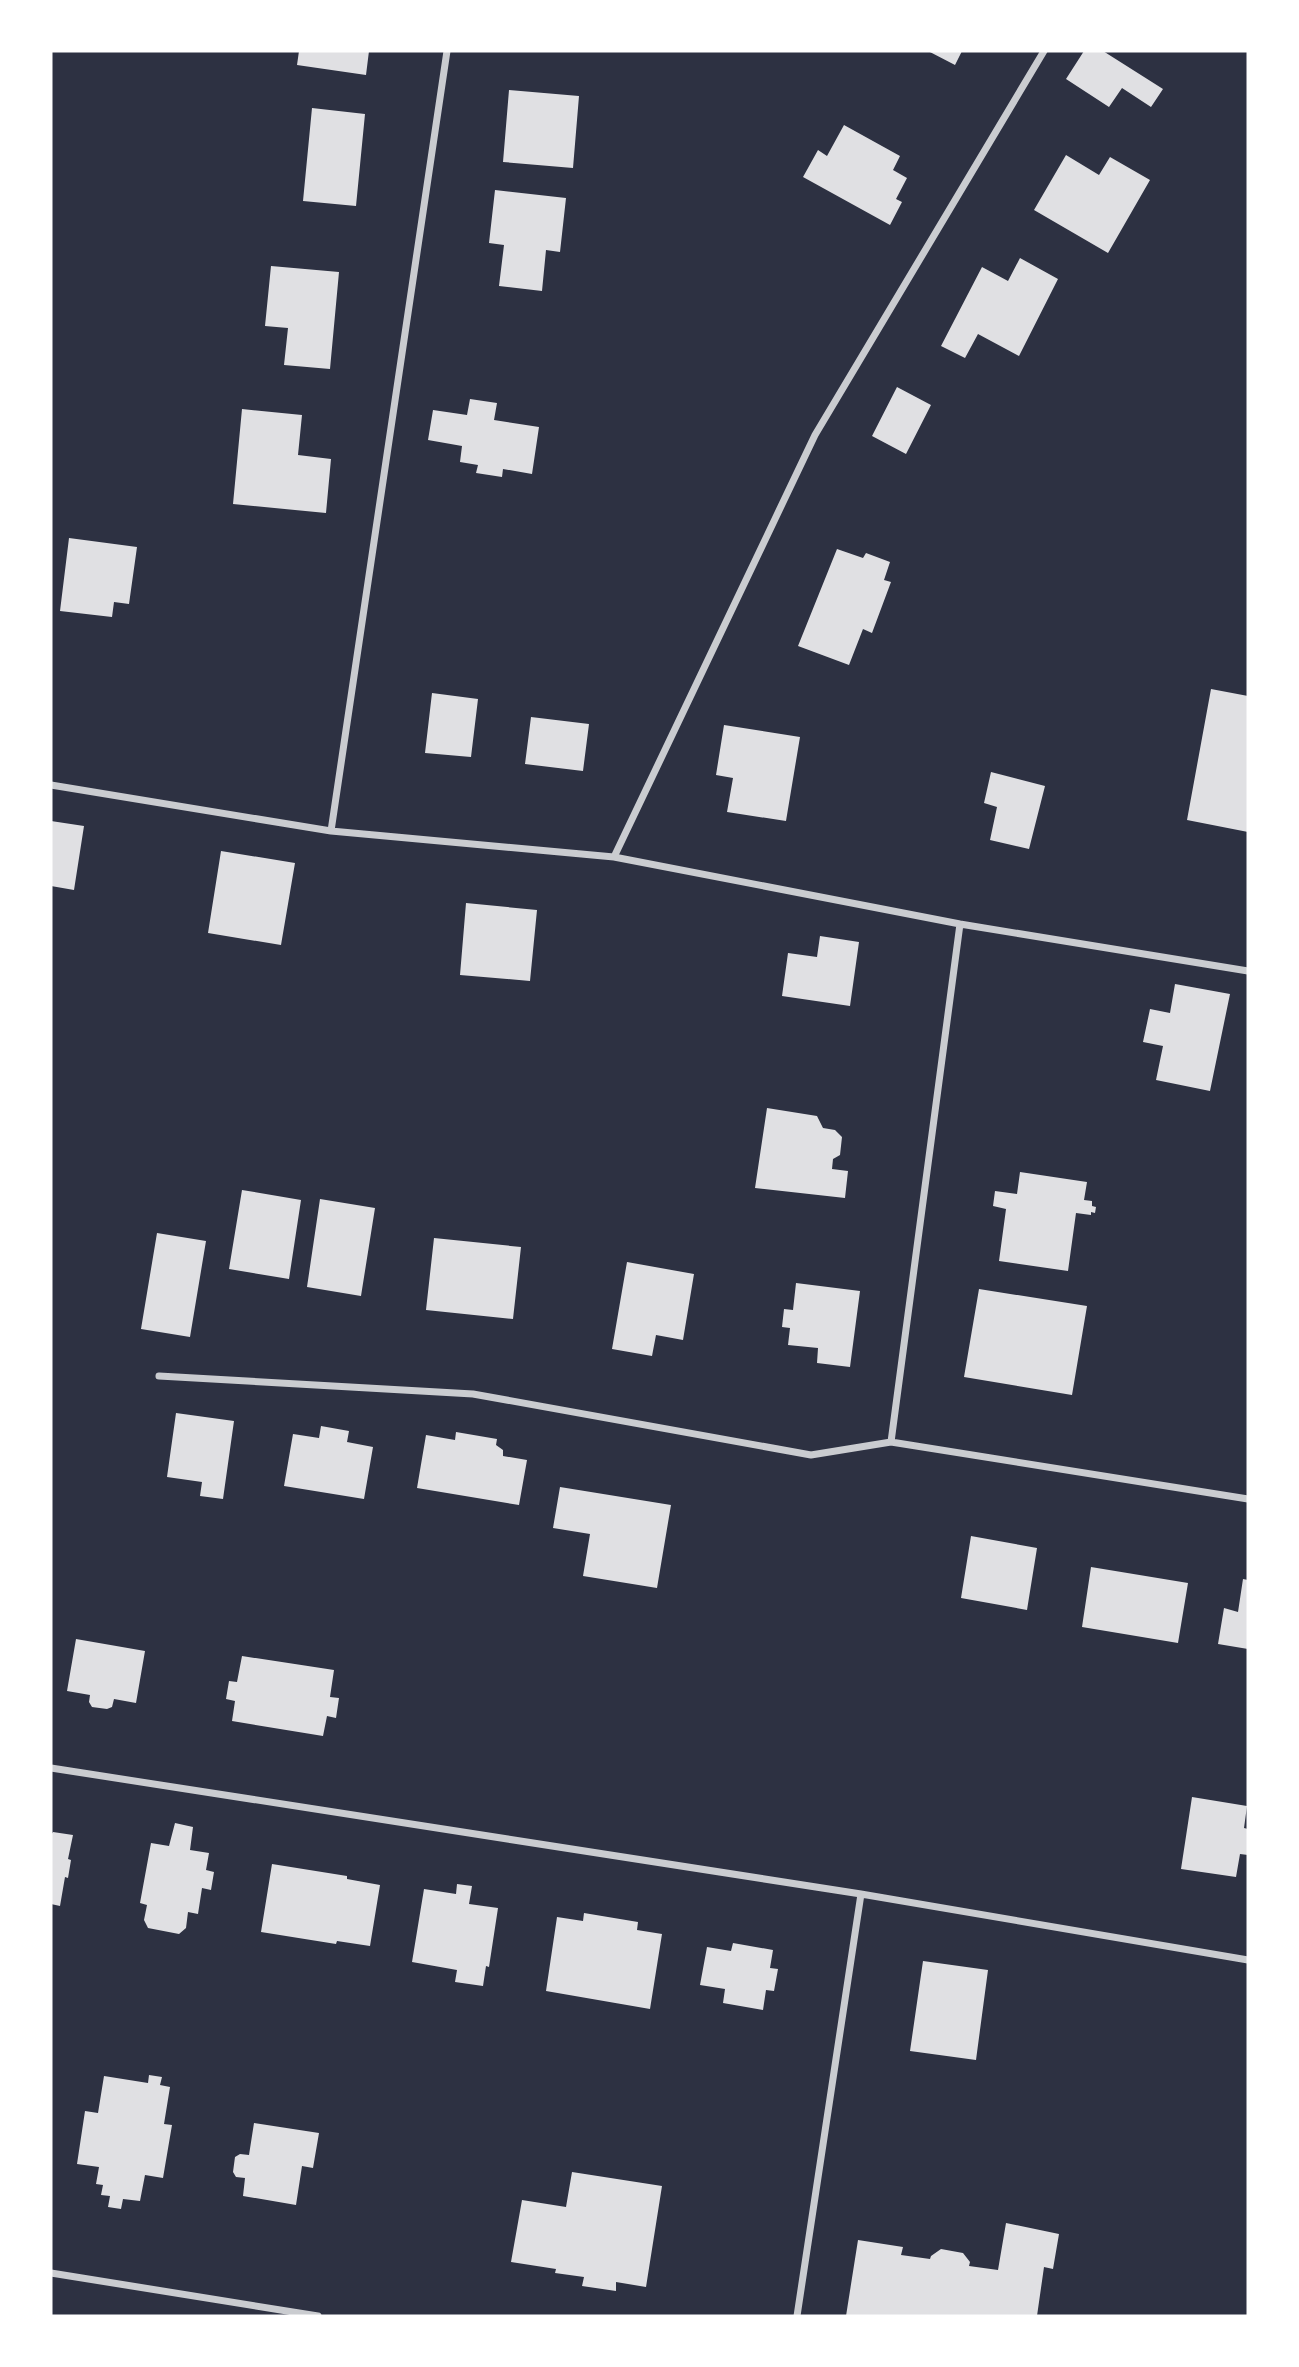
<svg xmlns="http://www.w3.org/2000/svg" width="1299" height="2367" viewBox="0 0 1299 2367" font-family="Overpass,sans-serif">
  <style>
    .building { fill: #e0e0e3 }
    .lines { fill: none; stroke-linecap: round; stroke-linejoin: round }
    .minor { stroke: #caccd0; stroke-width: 7 }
  </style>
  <rect width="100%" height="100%" fill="#2d3142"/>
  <path class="building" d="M 299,51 L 369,51 L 366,75 L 297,65 Z
    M 928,51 L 962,51 L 955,65 Z
    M 1084,51 L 1103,51 L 1163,89 L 1151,107 L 1122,88 L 1109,107 L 1066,79 Z
    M 509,90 L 579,96 L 573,168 L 503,162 Z
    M 312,108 L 365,114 L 356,206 L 303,201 Z
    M 844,125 L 900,156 L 893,170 L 907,178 L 896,199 L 902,202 L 890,225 L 803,177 L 818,150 L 827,156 Z
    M 1066,155 L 1099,175 L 1110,157 L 1150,180 L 1108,253 L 1034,210 Z
    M 495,190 L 566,198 L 560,252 L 546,250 L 542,291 L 499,286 L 504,245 L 489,243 Z
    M 1020,258 L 1058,279 L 1019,356 L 978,334 L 965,358 L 941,346 L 982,267 L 1008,281 Z
    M 271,266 L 339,272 L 330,369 L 284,365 L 288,328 L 265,326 Z
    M 897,387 L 931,405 L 906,454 L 872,436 Z
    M 470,399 L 497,403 L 494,420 L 539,427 L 532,474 L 503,469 L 502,477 L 476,473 L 478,465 L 460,462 L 462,446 L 428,440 L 433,410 L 467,415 Z
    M 242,409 L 302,415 L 298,455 L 331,459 L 326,513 L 233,504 Z
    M 69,538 L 137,547 L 129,604 L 114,602 L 112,617 L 60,611 Z
    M 837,549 L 863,558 L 866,553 L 890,562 L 884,580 L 891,582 L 872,633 L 863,629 L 849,665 L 798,646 Z
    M 1211,689 L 1248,696 L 1248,832 L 1187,820 Z
    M 432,693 L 478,699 L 471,757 L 425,753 Z
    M 531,717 L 589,724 L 583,771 L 525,764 Z
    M 724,725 L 800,737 L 786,821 L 727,812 L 733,778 L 716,775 Z
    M 991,772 L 1045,786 L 1029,849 L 990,840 L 997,807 L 984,803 Z
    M 51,821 L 84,826 L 74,890 L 51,886 Z
    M 221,851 L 295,863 L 281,945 L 208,933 Z
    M 466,903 L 537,910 L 530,981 L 460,975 Z
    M 820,936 L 859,942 L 850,1006 L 782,996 L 788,953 L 817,957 Z
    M 1175,984 L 1230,994 L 1210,1091 L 1156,1080 L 1163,1046 L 1143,1042 L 1150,1009 L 1170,1013 Z
    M 767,1108 L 817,1116 L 823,1128 L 835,1130 L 842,1137 L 840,1155 L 833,1159 L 832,1169 L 848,1171 L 845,1198 L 755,1188 Z
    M 1020,1172 L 1087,1182 L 1084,1200 L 1092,1201 L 1092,1206 L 1096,1207 L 1095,1213 L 1091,1212 L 1091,1215 L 1076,1213 L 1068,1271 L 999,1261 L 1006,1209 L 993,1206 L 995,1191 L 1017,1194 Z
    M 242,1190 L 301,1200 L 289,1279 L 229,1269 Z
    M 320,1199 L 375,1208 L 361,1296 L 307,1287 Z
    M 157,1233 L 206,1241 L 190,1337 L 141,1329 Z
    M 434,1238 L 521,1247 L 513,1319 L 426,1310 Z
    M 627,1262 L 694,1274 L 683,1340 L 656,1335 L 652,1356 L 612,1349 Z
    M 796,1283 L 860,1291 L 850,1367 L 817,1363 L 818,1348 L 788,1345 L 790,1328 L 782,1327 L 784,1309 L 793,1310 Z
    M 979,1289 L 1087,1306 L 1072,1395 L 964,1377 Z
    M 176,1413 L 234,1421 L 223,1499 L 200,1496 L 202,1482 L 167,1477 Z
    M 321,1426 L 349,1431 L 347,1442 L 373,1447 L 364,1499 L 284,1486 L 293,1434 L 319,1438 Z
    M 456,1432 L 497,1439 L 496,1445 L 503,1450 L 503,1456 L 527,1460 L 519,1505 L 417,1488 L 426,1435 L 455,1440 Z
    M 560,1487 L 671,1505 L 657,1588 L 583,1576 L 590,1534 L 553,1528 Z
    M 971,1536 L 1037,1548 L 1027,1610 L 961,1598 Z
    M 1091,1567 L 1188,1583 L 1178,1643 L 1082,1627 Z
    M 1243,1579 L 1248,1580 L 1248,1649 L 1218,1644 L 1224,1608 L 1238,1612 Z
    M 76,1639 L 145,1651 L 136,1703 L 114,1699 L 112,1707 L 107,1709 L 92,1707 L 89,1702 L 90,1695 L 67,1691 Z
    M 242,1656 L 334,1670 L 330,1697 L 339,1698 L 336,1718 L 327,1716 L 323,1736 L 232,1721 L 235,1701 L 226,1699 L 229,1681 L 237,1682 Z
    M 1192,1797 L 1247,1806 L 1244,1828 L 1248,1829 L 1248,1855 L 1240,1854 L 1236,1877 L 1181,1869 Z
    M 175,1823 L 193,1827 L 190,1850 L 209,1853 L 206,1870 L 214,1872 L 211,1890 L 202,1888 L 198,1914 L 188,1912 L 186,1928 L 179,1934 L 148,1928 L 144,1920 L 147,1905 L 140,1903 L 151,1843 L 169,1846 Z
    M 53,1832 L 73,1835 L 68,1859 L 71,1860 L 68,1878 L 65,1877 L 60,1906 L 51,1904 L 51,1835 Z
    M 272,1864 L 347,1876 L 347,1879 L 380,1885 L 370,1946 L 337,1941 L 336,1944 L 261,1932 Z
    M 457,1884 L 472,1886 L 469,1904 L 498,1908 L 489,1967 L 486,1966 L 483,1986 L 455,1982 L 457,1970 L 412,1962 L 424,1889 L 456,1894 Z
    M 584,1913 L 638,1922 L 637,1930 L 662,1934 L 650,2009 L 546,1991 L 557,1917 L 583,1921 Z
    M 733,1943 L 773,1950 L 770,1968 L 778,1969 L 774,1991 L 766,1990 L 763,2010 L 723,2003 L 725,1989 L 700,1985 L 707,1947 L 731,1951 Z
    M 923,1961 L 988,1970 L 976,2060 L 910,2051 Z
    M 149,2075 L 162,2077 L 160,2085 L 170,2087 L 164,2124 L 172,2125 L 163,2178 L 145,2175 L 140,2201 L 123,2199 L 121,2209 L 108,2207 L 110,2196 L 101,2195 L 103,2185 L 96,2184 L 99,2167 L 77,2164 L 85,2111 L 98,2113 L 104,2076 L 148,2083 Z
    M 254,2123 L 319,2133 L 313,2168 L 302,2166 L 296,2205 L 243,2196 L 245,2178 L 236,2177 L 233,2172 L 235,2157 L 240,2154 L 249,2155 Z
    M 572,2172 L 662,2186 L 646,2287 L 616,2282 L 616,2291 L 582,2286 L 584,2277 L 555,2273 L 556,2269 L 511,2262 L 522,2200 L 566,2207 Z
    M 1006,2223 L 1059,2234 L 1053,2269 L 1044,2267 L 1037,2316 L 846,2316 L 858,2240 L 903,2247 L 901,2255 L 930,2259 L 931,2256 L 941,2249 L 963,2253 L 970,2262 L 969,2266 L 998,2270 Z"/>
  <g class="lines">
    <path class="minor" d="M 51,785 L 331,831 L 614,857 L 960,924 L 1248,971
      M 331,831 L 447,51
      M 614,857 L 815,435 L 1044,51
      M 159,1376 L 473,1394 L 811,1455 L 891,1442 L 1248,1499
      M 891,1442 L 960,924
      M 51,1768 L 861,1894 L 1248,1960
      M 51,2273 L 318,2316
      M 797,2316 L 861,1894"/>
  </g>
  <rect width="1299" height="2367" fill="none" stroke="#ffffff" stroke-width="105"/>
</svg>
